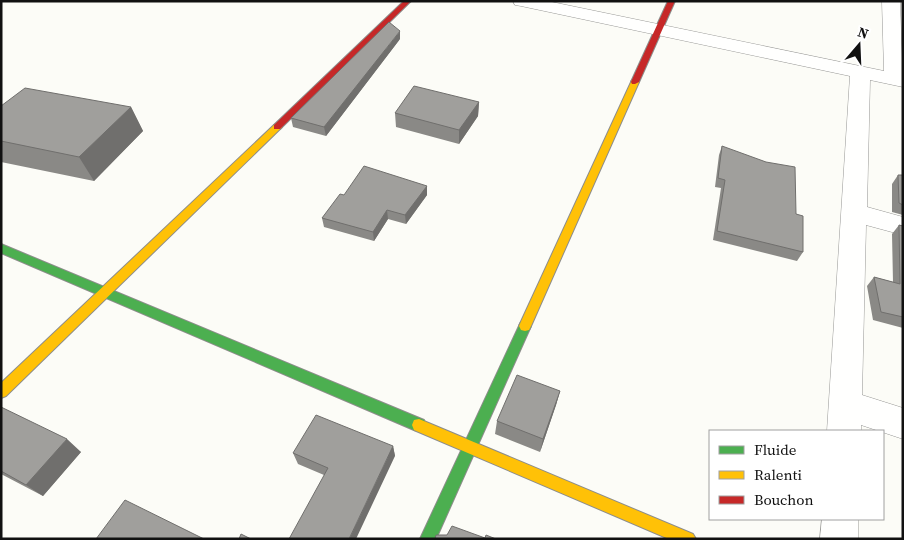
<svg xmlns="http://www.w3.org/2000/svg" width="904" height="540" viewBox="0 0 904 540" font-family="'Source Serif 4',serif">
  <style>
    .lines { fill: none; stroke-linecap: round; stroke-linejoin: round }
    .street-casing { stroke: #979795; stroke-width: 1 }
    .fast-casing { stroke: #8d8d8b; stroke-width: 2 }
    .slow-casing { stroke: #8d8d8b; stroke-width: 2 }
    .jam-casing { stroke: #8d8d8b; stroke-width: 2 }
    .street { fill: #fffffe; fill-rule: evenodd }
    .fast { fill: #4caf50; fill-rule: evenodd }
    .slow { fill: #ffc107; fill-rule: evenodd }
    .jam { fill: #c62828; fill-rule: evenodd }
    .wall { fill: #8a8986 }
    .shaded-wall { fill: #706f6d }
    .building { fill: #a09f9c; stroke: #706f6d }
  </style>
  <rect width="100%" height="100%" fill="#fcfcf7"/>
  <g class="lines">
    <g class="street-casing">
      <path id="street" d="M 513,1 L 547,1 L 884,71 L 882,1 L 900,1 L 903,87 L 870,80 L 867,207 L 903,217 L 903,235 L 866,225 L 862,395 L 903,408 L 903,439 L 861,425 L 861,431 L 827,431 L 850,76 L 521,6 L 515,5 Z
        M 822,519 L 858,519 L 858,539 L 820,539 Z"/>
    </g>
    <g class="fast-casing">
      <path id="fast" d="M 1,244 L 424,420 L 426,425 L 424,430 L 419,431 L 414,430 L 1,253 Z
        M 525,321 L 529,322 L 531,326 L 436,539 L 420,539 L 519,326 L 521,322 Z"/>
    </g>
    <g class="slow-casing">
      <path id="slow" d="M 632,80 L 635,80 L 639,82 L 531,326 L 529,330 L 525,331 L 521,330 L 519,326 Z
        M 277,124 L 282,127 L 280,129 L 6,396 L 1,398 L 1,383 L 274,125 Z
        M 419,419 L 693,534 L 696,539 L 669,539 L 414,430 L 412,425 L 414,420 Z"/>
    </g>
    <g class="jam-casing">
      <path id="jam" d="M 404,1 L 411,1 L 280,129 L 274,129 L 274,125 Z
        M 668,1 L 675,1 L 639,82 L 635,84 L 632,84 L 631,82 Z"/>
    </g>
    <use href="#street" class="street"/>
    <use href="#fast" class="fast"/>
    <use href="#slow" class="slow"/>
    <use href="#jam" class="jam"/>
  </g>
  <path class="wall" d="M 400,39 L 326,136 L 293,127 L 291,118 Z
    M 479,102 L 478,116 L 459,144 L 396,127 L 395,113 Z
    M 1,106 L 131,107 L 143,131 L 94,181 L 1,162 Z
    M 722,146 L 796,214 L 803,252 L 797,261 L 713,240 L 721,188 L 715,187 L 719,155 Z
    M 898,175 L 903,175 L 903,215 L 892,212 L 892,184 Z
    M 427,186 L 427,195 L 406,224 L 388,219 L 374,241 L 324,227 L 322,218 L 344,195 Z
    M 899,225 L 903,226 L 903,328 L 873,320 L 867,286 L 874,277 L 893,282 L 892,234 Z
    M 560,391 L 556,405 L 540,452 L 495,434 L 497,421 Z
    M 1,407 L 81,452 L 43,496 L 1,474 Z
    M 393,446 L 395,456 L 324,475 L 298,464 L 293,453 Z"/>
  <path class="shaded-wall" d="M 400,31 L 400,39 L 326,136 L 324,127 Z
    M 479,102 L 478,116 L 459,144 L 459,130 Z
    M 131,107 L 143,131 L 94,181 L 79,157 Z
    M 427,186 L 427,195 L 406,224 L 405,215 Z
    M 387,210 L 388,219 L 374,241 L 373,232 Z
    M 560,391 L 556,405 L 540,452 L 543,439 Z
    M 67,439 L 81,452 L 43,496 L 26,485 Z
    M 393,446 L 395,456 L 356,539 L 349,539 Z"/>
  <path class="building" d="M 389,22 L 400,31 L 324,127 L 291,118 Z
    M 414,86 L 479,102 L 459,130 L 395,113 Z
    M 25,88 L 131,107 L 79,157 L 1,141 L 1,106 Z
    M 722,146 L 766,162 L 795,167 L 796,214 L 803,216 L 803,252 L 717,231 L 725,180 L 718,178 Z
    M 364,166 L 427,186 L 405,215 L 387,210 L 373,232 L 322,218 L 340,194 L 344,195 Z
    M 898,175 L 903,175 L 903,205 L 899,203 Z
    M 899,225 L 903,226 L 903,317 L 881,312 L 874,277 L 900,284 Z
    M 517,375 L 560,391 L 543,439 L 497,421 Z
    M 1,407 L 67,439 L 26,485 L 1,471 Z
    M 316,415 L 393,446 L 349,539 L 289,539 L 328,468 L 293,453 Z
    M 125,500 L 204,539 L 96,539 Z
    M 452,526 L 485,538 L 486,535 L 496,539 L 435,539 L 436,535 L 447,535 Z
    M 241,534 L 251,539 L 239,539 Z"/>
  <rect width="904" height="540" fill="none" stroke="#111111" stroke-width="5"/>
  <rect x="709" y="430" width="175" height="90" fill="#ffffff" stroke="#a0a0a0"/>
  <rect x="719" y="446" width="25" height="8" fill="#4caf50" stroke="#a0a0a0"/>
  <text x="754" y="455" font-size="15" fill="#111111">Fluide</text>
  <rect x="719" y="471" width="25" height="8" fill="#ffc107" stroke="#a0a0a0"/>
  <text x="754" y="480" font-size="15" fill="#111111">Ralenti</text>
  <rect x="719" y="496" width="25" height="8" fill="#c62828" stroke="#a0a0a0"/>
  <text x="754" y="505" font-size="15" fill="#111111">Bouchon</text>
  <g transform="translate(859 45) rotate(19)" stroke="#ffffff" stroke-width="4" paint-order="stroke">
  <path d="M0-4L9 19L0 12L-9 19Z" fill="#111111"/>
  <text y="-8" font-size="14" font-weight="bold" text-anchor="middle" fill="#111111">N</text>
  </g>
</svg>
